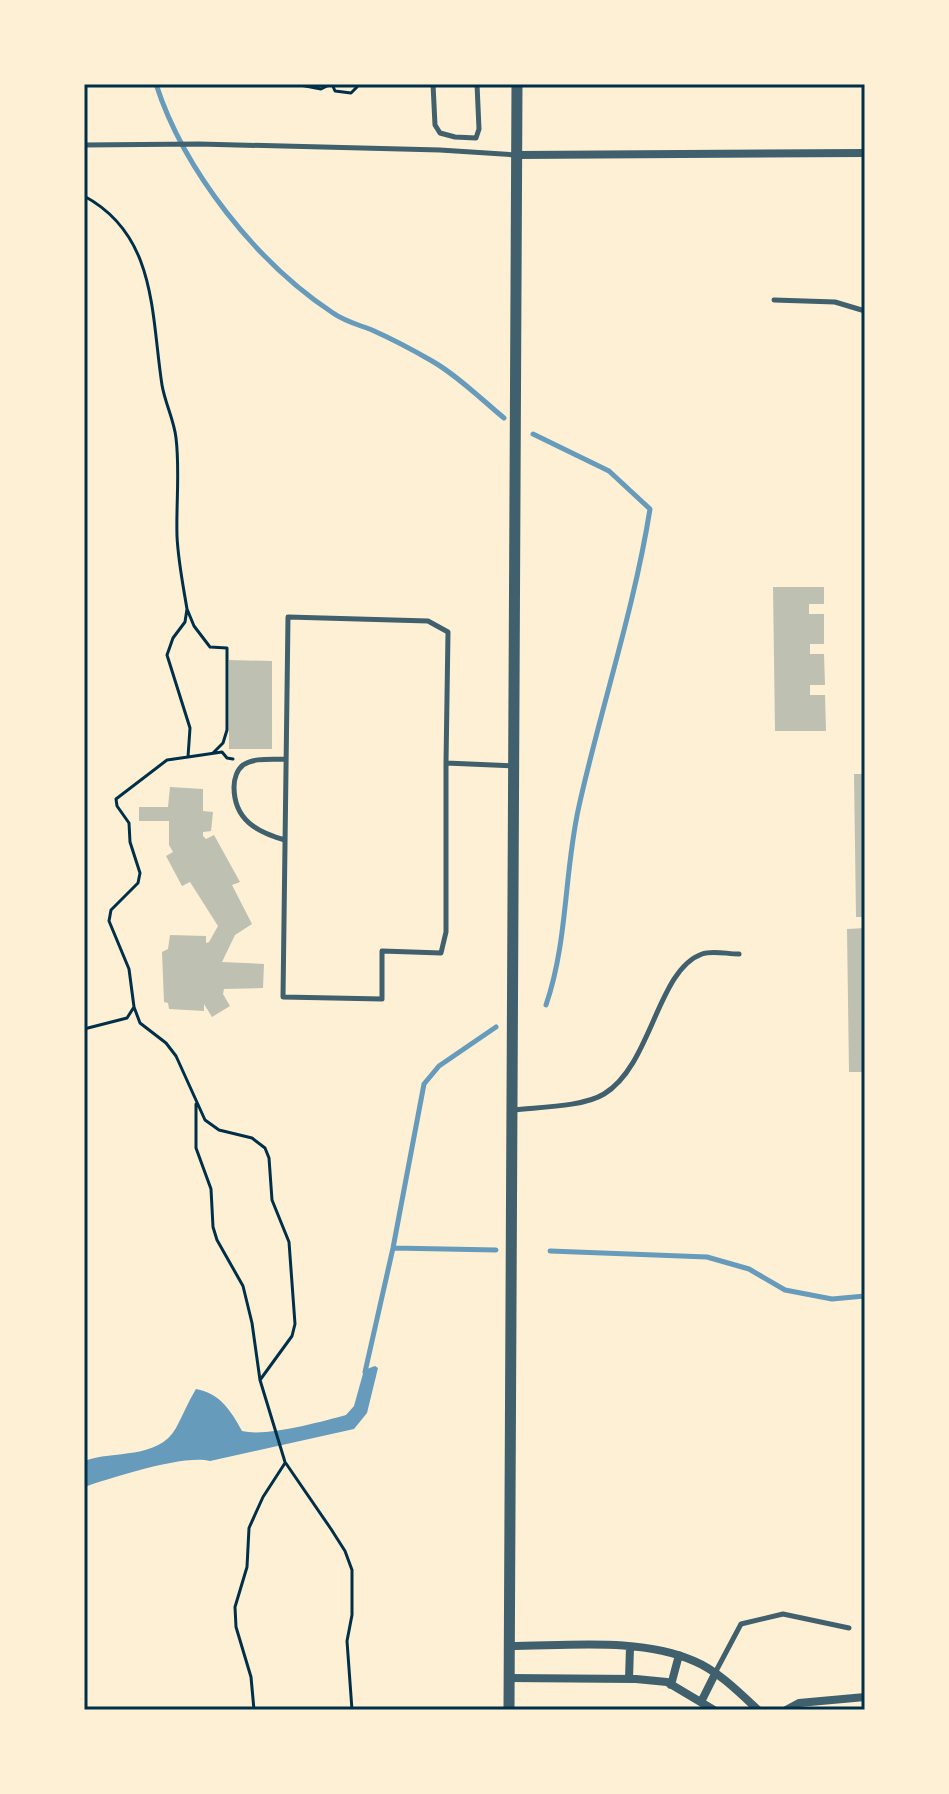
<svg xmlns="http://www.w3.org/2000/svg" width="949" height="1794" viewBox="0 0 949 1794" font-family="Barlow,sans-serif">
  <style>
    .water { fill: #669bbc }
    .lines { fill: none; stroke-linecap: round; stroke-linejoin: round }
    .stream { stroke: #669bbc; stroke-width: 5 }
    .building { fill: #bec0b2 }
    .path { stroke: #003049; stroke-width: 3 }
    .service { stroke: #3f606c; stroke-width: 5 }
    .minor { stroke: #3f606c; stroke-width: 8 }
    .tertiary { stroke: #3f606c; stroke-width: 11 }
    .neatline { fill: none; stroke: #003049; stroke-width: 3 }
  </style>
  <rect width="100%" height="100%" fill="#fdf0d5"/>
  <path class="water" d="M 375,1366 L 378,1368 L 367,1413 L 354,1429 L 210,1461 C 184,1454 111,1478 84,1487 L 84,1461 C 114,1450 158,1460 176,1428 C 183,1415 188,1402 196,1389 C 220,1393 231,1411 242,1431 C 266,1437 320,1422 346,1415 L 354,1406 L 364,1370 Z"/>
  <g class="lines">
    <path class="stream" d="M 156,84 C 184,171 257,263 333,313 C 344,321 359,325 372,330 C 392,339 413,350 432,361 C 458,376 481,399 504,418
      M 533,434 L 609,471 L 650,509 C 634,610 601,707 579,806 C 564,872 568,941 546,1005
      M 393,1248 L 496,1250
      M 550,1251 L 707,1257 L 749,1269 L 785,1290 L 832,1299 L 865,1296
      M 365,1372 L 393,1248 L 424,1084 L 439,1066 L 496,1027"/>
  </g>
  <path class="building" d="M 773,587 L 824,587 L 824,604 L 809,604 L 809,614 L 824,614 L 824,644 L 810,644 L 810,654 L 824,654 L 825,685 L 810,685 L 810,695 L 825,695 L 826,731 L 775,731 Z
    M 229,660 L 272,661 L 272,749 L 229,749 Z
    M 854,774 L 865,774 L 865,917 L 856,917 Z
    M 170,787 L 203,789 L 203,811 L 213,812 L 211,831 L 203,832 L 203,836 L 206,839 L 214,835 L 240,882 L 232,885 L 252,924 L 235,935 L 222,962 L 264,964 L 263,988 L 224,989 L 223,994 L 230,1006 L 212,1017 L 204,1004 L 204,1011 L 169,1009 L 168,1003 L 164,1002 L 162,952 L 168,949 L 170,935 L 206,936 L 206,943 L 209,942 L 218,926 L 190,882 L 182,886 L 166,856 L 173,852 L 169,845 L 169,821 L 139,821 L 139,807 L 168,807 Z
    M 865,928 L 865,1072 L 849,1072 L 847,929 Z"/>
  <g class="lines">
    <path class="path" d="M 295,84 L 321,89 L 331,84
      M 332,84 L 335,91 L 351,93 L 357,87 L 356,84
      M 84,196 C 157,235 151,314 162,385 C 165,403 174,420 176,438 C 180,470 176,504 177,536 C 178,560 183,585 187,609
      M 213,753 L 223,743 L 227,730 L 227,648 L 210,647 L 194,626 L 187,609 L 185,622 L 173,638 L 167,655 L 190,728 L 188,757 L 222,752 L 227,758 L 233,759
      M 134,1007 L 140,1023 L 166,1043 L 176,1056 L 205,1120 L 219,1130 L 252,1138 L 265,1148 L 269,1158 L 272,1200 L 289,1242 L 295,1324 L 292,1336 L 260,1380 L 252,1323 L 243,1286 L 217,1240 L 213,1227 L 211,1189 L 196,1148 L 196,1104
      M 84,1029 L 127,1018 L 134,1007 L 129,969 L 109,921 L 111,910 L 138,883 L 140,873 L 130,842 L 129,823 L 117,806 L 116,799 L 167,760 L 188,757
      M 260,1380 L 285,1462 L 331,1529 L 345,1551 L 352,1570 L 352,1615 L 347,1641 L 352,1710
      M 254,1710 L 251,1677 L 236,1627 L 235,1607 L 247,1567 L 249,1528 L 263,1497 L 285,1463"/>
    <path class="service" d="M 433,84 L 435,125 L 440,133 L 455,137 L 476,138 L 479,129 L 477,84
      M 84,145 L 199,144 L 440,150 L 516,155
      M 774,300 L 835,302 L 865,311
      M 446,763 L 446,932 L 441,953 L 382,951 L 382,999 L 283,997 L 288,617 L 428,621 L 448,632 L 446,763 L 513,766
      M 285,840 C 257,832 234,820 234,787 C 234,779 237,770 243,765 C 255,757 273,760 286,759
      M 513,1110 C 538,1107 583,1107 604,1094 C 652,1065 657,970 702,954 C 712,950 727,954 739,954
      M 715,1673 L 741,1624 L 783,1614 L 849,1628"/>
    <path class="minor" d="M 517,155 L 865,153
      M 509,1646 C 566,1646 641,1637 694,1661 C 718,1671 739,1692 758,1710
      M 508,1678 L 636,1679 L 667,1682 L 714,1710
      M 629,1679 L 630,1647
      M 671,1685 L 679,1655
      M 701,1702 L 715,1674
      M 786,1710 L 799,1703 L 865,1697"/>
    <path class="tertiary" d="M 509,1710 L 517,84"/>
  </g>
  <rect width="949" height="1794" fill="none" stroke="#fdf0d5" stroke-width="172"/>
  <rect x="86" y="86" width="777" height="1622" class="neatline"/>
</svg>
